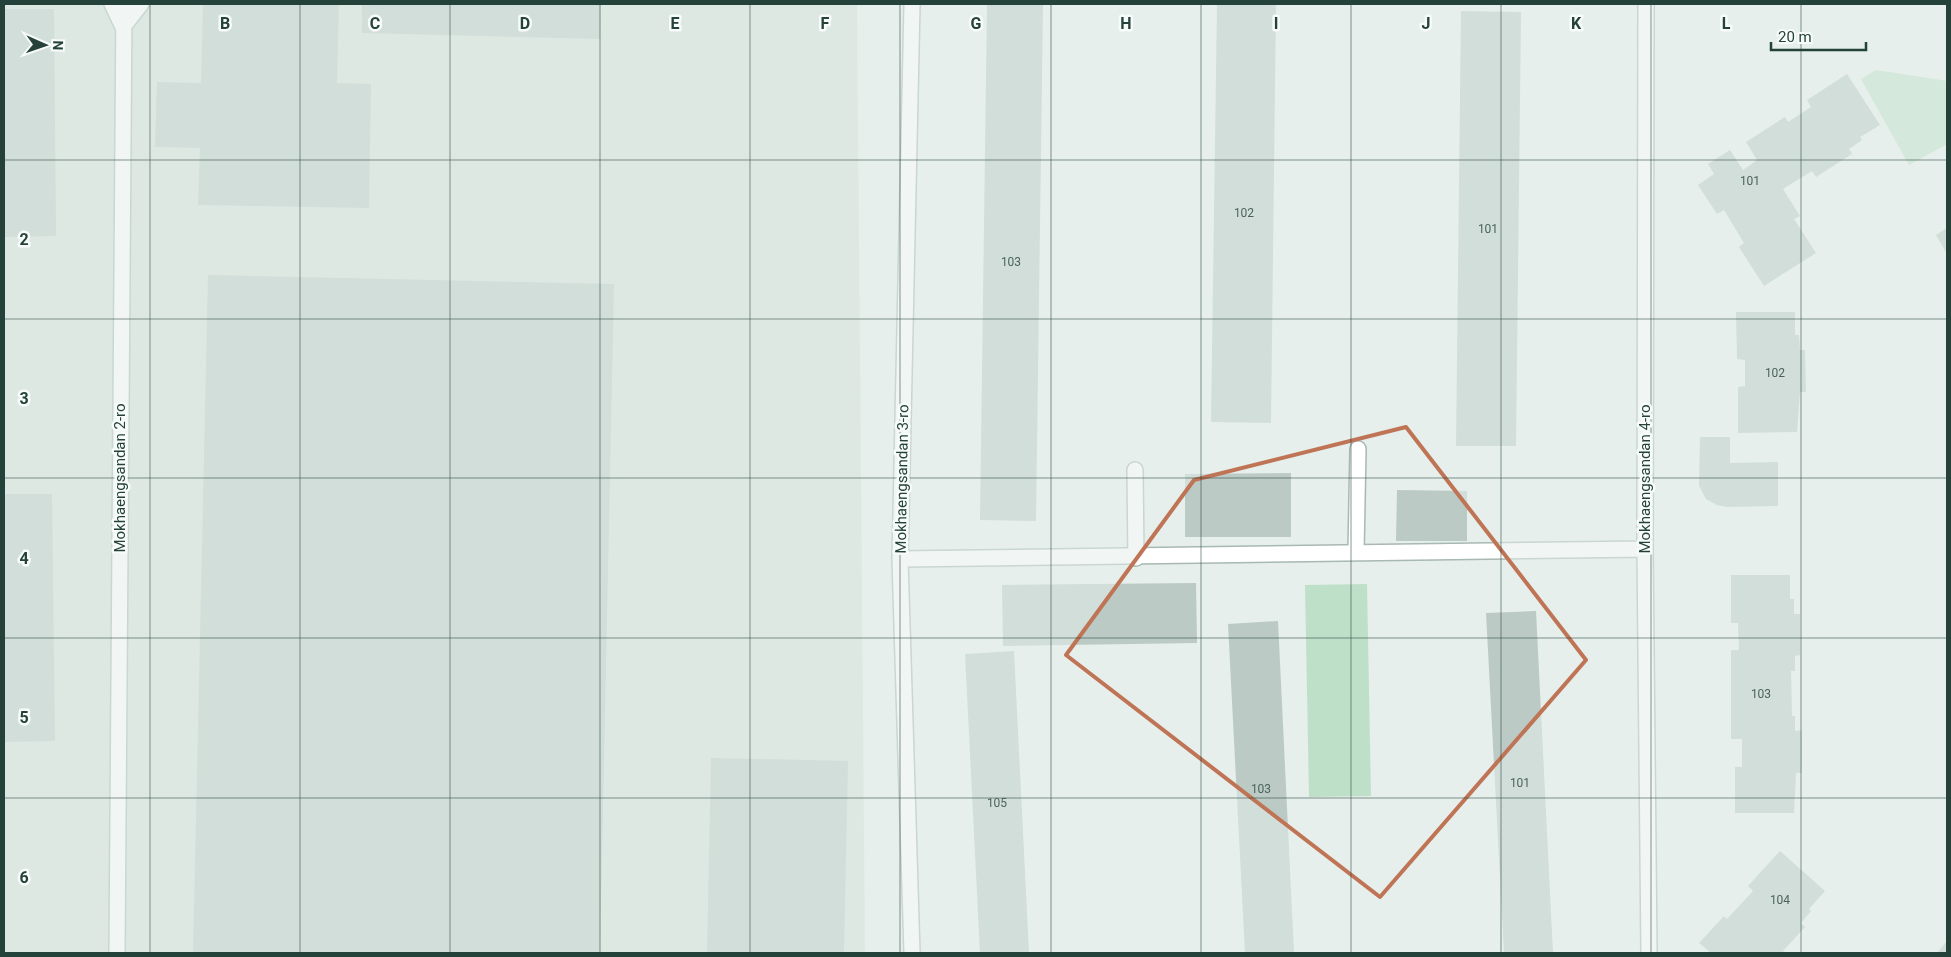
<svg xmlns="http://www.w3.org/2000/svg" width="1951" height="957" viewBox="0 0 1951 957" font-family="Roboto,sans-serif">
  <style>
    .built { fill: #d4dfda }
    .green { fill: #bfe0c8 }
    .building { fill: #bbcac4 }
    .lines { fill: none; stroke-linecap: round; stroke-linejoin: round }
    .lane-casing { stroke: #a8b8b2; stroke-width: 18 }
    .street-casing { stroke: #a8b8b2; stroke-width: 18 }
    .secondary-casing { stroke: #a4bbb3; stroke-width: 18 }
    .lane { stroke: #fff; stroke-width: 15 }
    .street { stroke: #fff; stroke-width: 15 }
    .secondary { stroke: #fff; stroke-width: 15 }
    .marked { fill: none; stroke: #c07456; stroke-width: 4; stroke-linejoin: round }
    .grid { fill: none; stroke: #24423a; stroke-width: 1; stroke-opacity: 0.55 }
    .labels { text-anchor: middle; stroke-width: 5; stroke-linejoin: round; paint-order: stroke }
    .number-label { font-size: 12px; fill: #4a645c }
    .street-label { font-size: 15px; fill: #24423a; stroke: #f7fbf9 }
    .grid-label { font-size: 16px; text-anchor: middle; font-weight: bold; fill: #24423a; stroke: #f7fbf9; stroke-width: 5; stroke-linejoin: round; paint-order: stroke }
  </style>
  <rect width="100%" height="100%" fill="#e6efeb"/>
  <path class="built" d="M 4,4 L 857,4 L 865,953 L 4,953 Z"/>
  <path class="green" d="M 1876,70 L 1947,81 L 1947,144 L 1909,165 L 1861,79 Z
    M 1367,584 L 1371,796 L 1309,797 L 1305,585 Z"/>
  <path class="building" d="M 203,4 L 339,4 L 337,83 L 371,84 L 369,208 L 198,205 L 200,148 L 155,147 L 157,82 L 201,83 Z
    M 362,4 L 601,4 L 600,39 L 362,33 Z
    M 987,4 L 1043,4 L 1036,521 L 980,520 Z
    M 1217,4 L 1276,4 L 1271,423 L 1211,422 Z
    M 4,9 L 54,9 L 56,236 L 4,237 Z
    M 1461,11 L 1521,12 L 1516,446 L 1456,446 Z
    M 1847,74 L 1880,125 L 1860,137 L 1862,140 L 1849,149 L 1852,154 L 1816,177 L 1812,171 L 1783,189 L 1800,216 L 1794,219 L 1816,253 L 1764,286 L 1739,247 L 1744,243 L 1724,210 L 1717,214 L 1698,185 L 1714,174 L 1708,164 L 1730,150 L 1743,170 L 1757,160 L 1746,142 L 1785,117 L 1788,122 L 1811,107 L 1807,100 Z
    M 1947,228 L 1947,254 L 1936,235 Z
    M 208,275 L 614,284 L 600,953 L 193,953 Z
    M 1736,312 L 1795,312 L 1795,335 L 1799,335 L 1800,350 L 1805,350 L 1806,392 L 1800,392 L 1797,432 L 1738,433 L 1738,387 L 1745,386 L 1745,360 L 1737,359 Z
    M 1700,437 L 1730,437 L 1730,463 L 1778,462 L 1778,506 L 1727,507 L 1717,505 L 1706,499 L 1699,486 Z
    M 1291,473 L 1291,537 L 1185,537 L 1185,474 Z
    M 1397,490 L 1467,491 L 1467,541 L 1396,541 Z
    M 4,494 L 52,494 L 55,741 L 4,742 Z
    M 1731,575 L 1790,575 L 1790,599 L 1794,599 L 1794,614 L 1800,614 L 1800,655 L 1795,656 L 1795,671 L 1791,671 L 1792,716 L 1795,716 L 1795,731 L 1802,730 L 1802,773 L 1796,773 L 1794,813 L 1735,813 L 1735,767 L 1742,767 L 1742,739 L 1731,739 L 1731,650 L 1739,650 L 1738,623 L 1731,623 Z
    M 1196,583 L 1197,643 L 1003,646 L 1002,585 Z
    M 1536,611 L 1553,953 L 1504,953 L 1486,613 Z
    M 1278,621 L 1294,953 L 1245,953 L 1228,624 Z
    M 1014,651 L 1029,953 L 980,953 L 965,654 Z
    M 711,758 L 848,761 L 844,953 L 707,953 Z
    M 1780,851 L 1825,891 L 1809,909 L 1811,911 L 1801,923 L 1805,927 L 1783,951 L 1786,953 L 1711,953 L 1699,943 L 1724,916 L 1727,919 L 1753,891 L 1748,886 Z
    M 1947,941 L 1947,953 L 1937,953 Z"/>
  <g class="lines">
    <g class="lane-casing">
      <path id="lane" d="M 1135,470 L 1136,558
        M 1356,552 L 1358,449"/>
    </g>
    <g class="street-casing">
      <path id="street" d="M 1646,4 L 1645,549 L 1649,953
        M 900,559 C 1148,558 1396,551 1645,549
        M 912,953 L 900,559 L 912,4"/>
    </g>
    <g class="secondary-casing">
      <path id="secondary" d="M 112,4 L 123,27 L 141,4
        M 117,953 L 124,4"/>
    </g>
    <use href="#lane" class="lane"/>
    <use href="#street" class="street"/>
    <use href="#secondary" class="secondary"/>
  </g>
  <path d="M0 0H1951V957H0ZM 1406,427 L 1586,660 L 1380,897 L 1066,655 L 1194,480 Z" fill="#e6efeb" fill-opacity=".55" fill-rule="evenodd"/>
  <path class="marked" d="M 1406,427 L 1586,660 L 1380,897 L 1066,655 L 1194,480 Z"/>
  <path class="grid" d="M 150,4 L 150,953M 300,4 L 300,953M 450,4 L 450,953M 600,4 L 600,953M 750,4 L 750,953M 900,4 L 900,953M 1051,4 L 1051,953M 1201,4 L 1201,953M 1351,4 L 1351,953M 1501,4 L 1501,953M 1651,4 L 1651,953M 1801,4 L 1801,953M 4,160 L 1947,160M 4,319 L 1947,319M 4,478 L 1947,478M 4,638 L 1947,638M 4,798 L 1947,798"/>
  <g class="labels">
    <g class="number-label">
      <text x="1750" y="185">101</text>
      <text x="1244" y="217">102</text>
      <text x="1488" y="233">101</text>
      <text x="1011" y="266">103</text>
      <text x="1775" y="377">102</text>
      <text x="1761" y="698">103</text>
      <text x="1520" y="787">101</text>
      <text x="1261" y="793">103</text>
      <text x="997" y="807">105</text>
      <text x="1780" y="904">104</text>
    </g>
    <g class="street-label">
      <text transform="translate(120 478) rotate(-90)" y="5">Mokhaengsandan 2-ro</text>
      <text transform="translate(902 479) rotate(-89)" y="5">Mokhaengsandan 3-ro</text>
      <text transform="translate(1645 479) rotate(-90)" y="5">Mokhaengsandan 4-ro</text>
    </g>
  </g>
  <g class="grid-label">
    <text x="225" y="29">B</text>
    <text x="375" y="29">C</text>
    <text x="525" y="29">D</text>
    <text x="675" y="29">E</text>
    <text x="825" y="29">F</text>
    <text x="976" y="29">G</text>
    <text x="1126" y="29">H</text>
    <text x="1276" y="29">I</text>
    <text x="1426" y="29">J</text>
    <text x="1576" y="29">K</text>
    <text x="1726" y="29">L</text>
    <text x="24" y="245">2</text>
    <text x="24" y="404">3</text>
    <text x="24" y="564">4</text>
    <text x="24" y="723">5</text>
    <text x="24" y="883">6</text>
  </g>
  <rect width="1951" height="957" fill="none" stroke="#24423a" stroke-width="10"/>
  <g transform="translate(45 45) rotate(92)" stroke="#f7fbf9" stroke-width="4" paint-order="stroke">
  <path d="M0-4L9 19L0 12L-9 19Z" fill="#24423a"/>
  <text y="-8" font-size="14" font-weight="bold" text-anchor="middle" fill="#24423a">N</text>
  </g>
  <path d="M1771 42v8h95v-8" fill="none" stroke="#24423a" stroke-width="2.5"/>
  <text x="1778" y="42" font-size="15" fill="#24423a" stroke="#f7fbf9" stroke-width="4" paint-order="stroke">20 m</text>
</svg>
